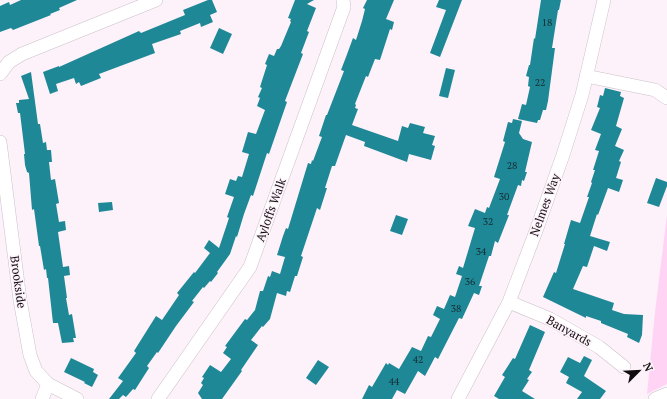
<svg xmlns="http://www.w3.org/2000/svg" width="667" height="399" viewBox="0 0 667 399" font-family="'PT Serif',serif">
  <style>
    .green { fill: #ffd3f3 }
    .building { fill: #1f8897 }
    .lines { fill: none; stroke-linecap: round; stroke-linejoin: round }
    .street-casing { stroke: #cbc0c8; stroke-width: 14 }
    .street { stroke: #fff; stroke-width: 13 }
    .labels { text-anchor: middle; stroke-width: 3; stroke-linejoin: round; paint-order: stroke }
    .number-label { font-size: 10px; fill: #142b31 }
    .street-label { font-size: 12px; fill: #100c0f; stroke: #fdf2fa }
  </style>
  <rect width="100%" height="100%" fill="#fdf2fa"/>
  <path class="green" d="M 667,215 L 667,384 L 647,394 L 655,312 Z"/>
  <path class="building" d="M 21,0 L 77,0 L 59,8 L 60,10 L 50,14 L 51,15 L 13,30 L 11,28 L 0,32 L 0,6 L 9,2 L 10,5 Z
    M 208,0 L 212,0 L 217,12 L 210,15 L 213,22 L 201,27 L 200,23 L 180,31 L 181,34 L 152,44 L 155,53 L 99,74 L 101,78 L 81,86 L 79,82 L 76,84 L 74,78 L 56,84 L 58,91 L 50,94 L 43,72 L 59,66 L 59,67 L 139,31 L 141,33 L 185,15 L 183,10 Z
    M 295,0 L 314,0 L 307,4 L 316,8 L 307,31 L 309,32 L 301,53 L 303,54 L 285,101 L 287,102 L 269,154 L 267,153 L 253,196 L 251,195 L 244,214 L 237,237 L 236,236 L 230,254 L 217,272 L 218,273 L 211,282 L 210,281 L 204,288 L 203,287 L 192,301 L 194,302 L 176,326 L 158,353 L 157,352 L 147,366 L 149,368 L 135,390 L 133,389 L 126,397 L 123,395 L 119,399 L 109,399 L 123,381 L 118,378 L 136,353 L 134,351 L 156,316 L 162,320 L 179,295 L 177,293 L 194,272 L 195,273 L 210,253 L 204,248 L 209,240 L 219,248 L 229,218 L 227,217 L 234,197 L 225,194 L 230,179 L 236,181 L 238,176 L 242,177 L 249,154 L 242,152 L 248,132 L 256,134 L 265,110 L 257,106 L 260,98 L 258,97 L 262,88 L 260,87 L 267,65 L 265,64 L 269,54 L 274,56 L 277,49 L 279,49 L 281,46 L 291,22 L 290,21 L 291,19 L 288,18 Z
    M 367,0 L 394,0 L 386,19 L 394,22 L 392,30 L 390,29 L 380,60 L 375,59 L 368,77 L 366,76 L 355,104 L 356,105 L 355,108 L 358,109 L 352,125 L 398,141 L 402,126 L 408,128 L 410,123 L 425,127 L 423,133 L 435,136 L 432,145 L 435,146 L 431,160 L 409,154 L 407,162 L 364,146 L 365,142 L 346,135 L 335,166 L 332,166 L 325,188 L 327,188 L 320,210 L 317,208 L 301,256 L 303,257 L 297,276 L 295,276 L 290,292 L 287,291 L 286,296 L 277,293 L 270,319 L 263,327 L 262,326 L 251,340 L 258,345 L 241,370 L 242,371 L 222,399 L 202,399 L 198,393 L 203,385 L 201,383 L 204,378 L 202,377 L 210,365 L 221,372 L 231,359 L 223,353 L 227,347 L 225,346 L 245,319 L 247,320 L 255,310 L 260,291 L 263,291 L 268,276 L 270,277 L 272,271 L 280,274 L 285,257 L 277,255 L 283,236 L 286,228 L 288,229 L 308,163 L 311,164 L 312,160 L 313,161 L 322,137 L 319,136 L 326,115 L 327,115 L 344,71 L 341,70 L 346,57 L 353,38 L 356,40 L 362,21 L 365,9 L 363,8 Z
    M 439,0 L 462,0 L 440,57 L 430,53 L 446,10 L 436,7 Z
    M 541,0 L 561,0 L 559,10 L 558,10 L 552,48 L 555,48 L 548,101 L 546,110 L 543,110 L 540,120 L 538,120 L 537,123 L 518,119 L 522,104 L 526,105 L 530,87 L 528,86 L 529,77 L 526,76 L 529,65 L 530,65 L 534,38 L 535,39 Z
    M 219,28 L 232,34 L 223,54 L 210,48 Z
    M 446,68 L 455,70 L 448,98 L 439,96 Z
    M 31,72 L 38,124 L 40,124 L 43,143 L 46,142 L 47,150 L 51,150 L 52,162 L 49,162 L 51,180 L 55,179 L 59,203 L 56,204 L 59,222 L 65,221 L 66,230 L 58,232 L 63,267 L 69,266 L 70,275 L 64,276 L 67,298 L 66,298 L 69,315 L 72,314 L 76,338 L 73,338 L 74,342 L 62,343 L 58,323 L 53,323 L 48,278 L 47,278 L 46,269 L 44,270 L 40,246 L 39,246 L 34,209 L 32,210 L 29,173 L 27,172 L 25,165 L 24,154 L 25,154 L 20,113 L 18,113 L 16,103 L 19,103 L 19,100 L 29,99 L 21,76 Z
    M 605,88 L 621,92 L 620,96 L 624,98 L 616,126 L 622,129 L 615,146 L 624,150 L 619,161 L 621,162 L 616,178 L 623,180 L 619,192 L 608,188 L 598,215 L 597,214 L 590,236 L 610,242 L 607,251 L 594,246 L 587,267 L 583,266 L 573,289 L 614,303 L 612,310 L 624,314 L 643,315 L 642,335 L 639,343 L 627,337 L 628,334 L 601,323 L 601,321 L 586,316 L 586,318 L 543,297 L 554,272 L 556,273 L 565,244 L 564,244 L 571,220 L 580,223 L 589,197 L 587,197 L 592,183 L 591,182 L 595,170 L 593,170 L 599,151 L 595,150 L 601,134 L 591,130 L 600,108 L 597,107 L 600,95 L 603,96 Z
    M 513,119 L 522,121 L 519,133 L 523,139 L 532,142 L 525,172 L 527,172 L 524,181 L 522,180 L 521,186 L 518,185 L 507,215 L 509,215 L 498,243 L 495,241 L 491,256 L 489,256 L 479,286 L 482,286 L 479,295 L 474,293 L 462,319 L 459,318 L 438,359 L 435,357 L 425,376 L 418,371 L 405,394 L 397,390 L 392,399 L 362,399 L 369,385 L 372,387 L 386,363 L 388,365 L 389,363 L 399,369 L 412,347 L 421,351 L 428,336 L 431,337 L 440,319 L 433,315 L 437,306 L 444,309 L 450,295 L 455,297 L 462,276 L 456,274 L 459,266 L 463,268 L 475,228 L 468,226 L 475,209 L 485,213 L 487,207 L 489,208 L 500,179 L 494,177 L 505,142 L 503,141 L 508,122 L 512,123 Z
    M 656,178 L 667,182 L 667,186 L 659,207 L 647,203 Z
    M 112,202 L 113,210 L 99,212 L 98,203 Z
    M 396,215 L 408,219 L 402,235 L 390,231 Z
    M 530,325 L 545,332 L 529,370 L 532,372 L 527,379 L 529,380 L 522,391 L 535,399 L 499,399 L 494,396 L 505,377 L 502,375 L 506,369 L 513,358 L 515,359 Z
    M 584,356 L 592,360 L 584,376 L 606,391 L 600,399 L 577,399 L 582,392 L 566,383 L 569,377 L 560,372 L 568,357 L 580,363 Z
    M 71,358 L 94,369 L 93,372 L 98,375 L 92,387 L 84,383 L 85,382 L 64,372 Z
    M 318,360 L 329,367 L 316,385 L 306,378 Z"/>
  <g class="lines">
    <g class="street-casing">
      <path id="street" d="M 0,74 L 9,62 L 22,54 L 156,0
        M 586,76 L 655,90 L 667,98
        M 0,142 L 20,300 L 30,355 L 36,371 L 48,384 L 77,399
        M 509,302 L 550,319 L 599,347 L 624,367
        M 42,399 L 48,384
        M 158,399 L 250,267 L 344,7 L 343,0
        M 458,399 L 509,302 L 536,231 L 563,155 L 582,95 L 604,0
        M 655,399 L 667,394"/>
    </g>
    <use href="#street" class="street"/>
  </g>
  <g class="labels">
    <g class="number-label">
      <text x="547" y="26">18</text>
      <text x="540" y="86">22</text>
      <text x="512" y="169">28</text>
      <text x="504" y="200">30</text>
      <text x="488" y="225">32</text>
      <text x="481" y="255">34</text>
      <text x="470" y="285">36</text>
      <text x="456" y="312">38</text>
      <text x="418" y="363">42</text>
      <text x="394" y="385">44</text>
    </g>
    <g class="street-label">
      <text transform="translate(545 205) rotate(-70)" y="4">Nelmes Way</text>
      <text transform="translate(271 210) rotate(-70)" y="4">Ayloffs Walk</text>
      <text transform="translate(18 282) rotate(82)" y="4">Brookside</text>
      <text transform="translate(569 331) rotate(29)" y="4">Banyards</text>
    </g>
  </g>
  <g transform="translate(639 371) rotate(66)" stroke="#fdf2fa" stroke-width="3" paint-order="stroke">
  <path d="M0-3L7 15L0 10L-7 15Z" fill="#100c0f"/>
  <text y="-6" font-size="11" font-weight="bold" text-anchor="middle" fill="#100c0f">N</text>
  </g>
</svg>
